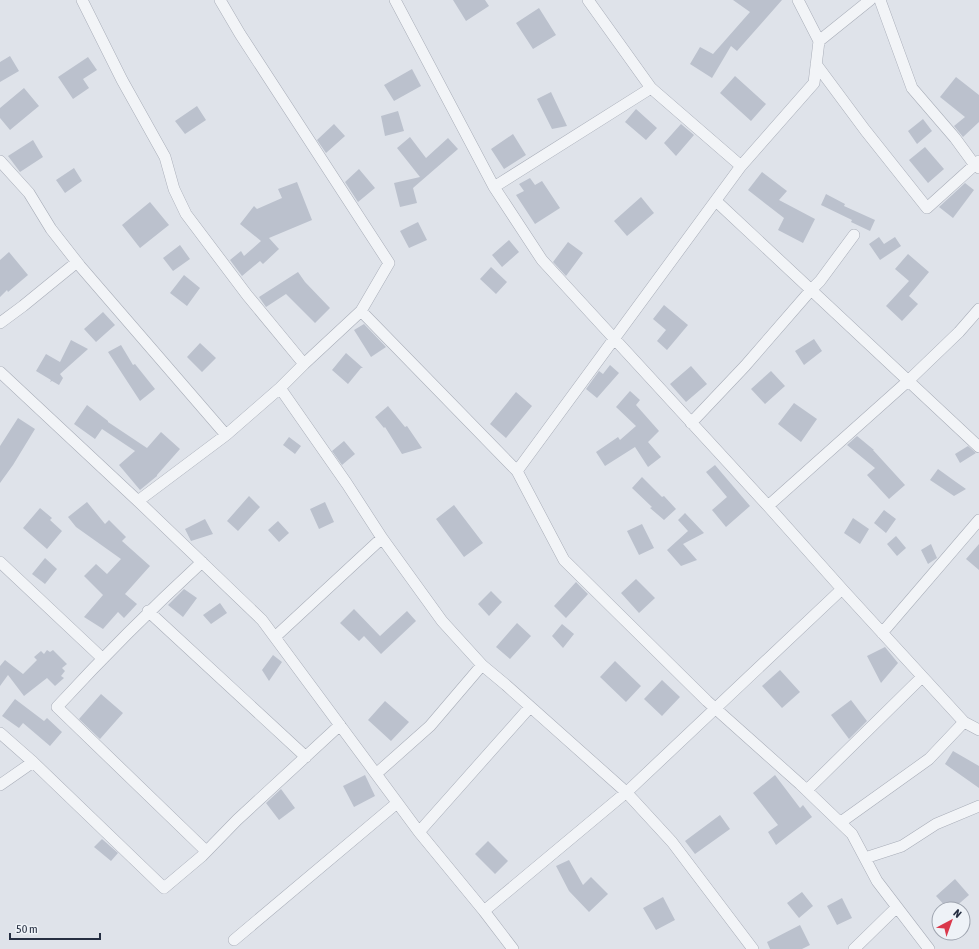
<svg xmlns="http://www.w3.org/2000/svg" width="979" height="949" viewBox="0 0 979 949" font-family="'Asap Condensed',sans-serif">
  <style>
    .building { fill: #bbc1cd }
    .lines { fill: none; stroke-linecap: round; stroke-linejoin: round }
    .minor-casing { stroke: #a8adb8; stroke-width: 12 }
    .minor { stroke: #f2f4f7; stroke-width: 11 }
  </style>
  <rect width="100%" height="100%" fill="#dfe3ea"/>
  <path class="building" d="M 453,0 L 485,0 L 489,6 L 466,21 Z
    M 733,0 L 782,0 L 737,51 L 731,46 L 712,78 L 690,64 L 700,47 L 713,54 L 750,12 Z
    M 539,8 L 556,35 L 533,49 L 516,23 Z
    M 10,56 L 19,71 L 0,82 L 0,62 Z
    M 88,57 L 97,70 L 83,79 L 89,88 L 73,99 L 58,77 Z
    M 412,69 L 421,86 L 394,101 L 384,85 Z
    M 735,76 L 766,104 L 751,121 L 720,93 Z
    M 956,77 L 979,95 L 979,122 L 963,137 L 954,126 L 965,117 L 940,97 Z
    M 24,88 L 39,106 L 10,130 L 0,118 L 0,108 Z
    M 551,92 L 567,126 L 552,129 L 537,99 Z
    M 197,106 L 206,120 L 185,134 L 175,121 Z
    M 636,109 L 657,128 L 646,140 L 625,122 Z
    M 398,111 L 404,131 L 385,136 L 381,116 Z
    M 923,119 L 932,131 L 917,144 L 908,131 Z
    M 334,124 L 345,136 L 326,153 L 317,140 Z
    M 681,124 L 694,135 L 676,156 L 664,143 Z
    M 513,134 L 526,155 L 504,169 L 491,149 Z
    M 410,137 L 426,158 L 448,138 L 458,149 L 413,188 L 417,203 L 400,207 L 394,183 L 420,177 L 397,148 Z
    M 33,140 L 43,157 L 20,172 L 8,156 Z
    M 925,147 L 944,169 L 928,183 L 909,160 Z
    M 74,168 L 82,181 L 65,193 L 56,180 Z
    M 359,169 L 375,188 L 358,202 L 345,182 Z
    M 762,172 L 787,191 L 779,200 L 815,219 L 803,243 L 778,230 L 784,218 L 748,190 Z
    M 530,178 L 535,185 L 542,181 L 560,208 L 535,224 L 516,195 L 524,191 L 519,184 Z
    M 297,182 L 312,220 L 269,238 L 279,249 L 263,264 L 260,261 L 242,276 L 230,260 L 241,251 L 244,256 L 261,241 L 240,224 L 254,206 L 257,209 L 282,198 L 278,189 Z
    M 965,183 L 974,190 L 953,218 L 939,207 Z
    M 826,194 L 845,204 L 844,206 L 875,220 L 870,231 L 851,222 L 852,220 L 821,205 Z
    M 641,197 L 654,213 L 627,236 L 614,221 Z
    M 150,202 L 169,225 L 140,248 L 122,225 Z
    M 418,222 L 427,240 L 409,248 L 400,231 Z
    M 879,237 L 884,244 L 895,237 L 901,246 L 880,260 L 869,244 Z
    M 509,240 L 519,252 L 502,267 L 492,255 Z
    M 568,242 L 583,253 L 566,276 L 553,262 Z
    M 180,245 L 190,259 L 173,271 L 163,258 Z
    M 9,252 L 28,275 L 8,292 L 7,290 L 0,297 L 0,260 Z
    M 908,254 L 929,272 L 909,296 L 918,304 L 902,321 L 886,306 L 909,281 L 895,269 Z
    M 491,267 L 507,282 L 496,294 L 480,279 Z
    M 298,272 L 305,282 L 330,308 L 315,323 L 286,294 L 266,307 L 259,297 Z
    M 184,275 L 200,288 L 187,306 L 170,293 Z
    M 664,305 L 688,325 L 667,350 L 657,341 L 666,330 L 653,319 Z
    M 103,312 L 115,325 L 96,342 L 84,329 Z
    M 364,324 L 386,347 L 371,357 L 354,330 Z
    M 814,339 L 822,351 L 804,365 L 795,351 Z
    M 71,340 L 88,349 L 60,374 L 63,378 L 59,385 L 52,381 L 50,382 L 51,380 L 36,371 L 46,354 L 60,362 Z
    M 200,343 L 216,358 L 202,372 L 187,357 Z
    M 121,345 L 133,365 L 135,364 L 155,389 L 140,401 L 108,352 Z
    M 346,353 L 363,368 L 361,368 L 348,384 L 332,370 Z
    M 610,365 L 619,373 L 597,398 L 586,389 L 599,371 L 603,374 Z
    M 691,366 L 707,384 L 686,402 L 670,384 Z
    M 771,371 L 785,386 L 765,404 L 751,389 Z
    M 630,391 L 640,400 L 636,405 L 659,431 L 648,442 L 661,457 L 648,467 L 635,447 L 605,466 L 596,452 L 618,437 L 620,440 L 636,426 L 616,407 Z
    M 516,392 L 532,406 L 506,438 L 490,424 Z
    M 794,403 L 817,419 L 801,442 L 778,424 Z
    M 87,405 L 108,421 L 108,422 L 147,448 L 161,432 L 180,449 L 157,475 L 157,476 L 140,490 L 119,465 L 135,451 L 102,429 L 95,439 L 74,424 Z
    M 388,406 L 405,427 L 407,426 L 422,448 L 402,454 L 385,427 L 384,428 L 375,417 Z
    M 18,418 L 35,429 L 13,465 L 0,483 L 0,446 Z
    M 857,436 L 874,450 L 873,450 L 905,485 L 889,499 L 867,475 L 875,468 L 847,445 Z
    M 289,437 L 301,446 L 295,454 L 283,445 Z
    M 344,441 L 355,454 L 342,465 L 332,451 Z
    M 968,446 L 976,453 L 960,463 L 955,454 Z
    M 715,465 L 750,506 L 726,527 L 712,510 L 727,497 L 706,472 Z
    M 938,469 L 956,482 L 966,489 L 954,496 L 930,480 Z
    M 642,477 L 662,497 L 664,496 L 676,509 L 664,520 L 650,508 L 652,507 L 632,488 Z
    M 249,496 L 260,507 L 238,531 L 227,521 Z
    M 87,502 L 105,524 L 109,520 L 126,537 L 122,541 L 150,566 L 125,594 L 137,604 L 124,618 L 118,612 L 103,629 L 84,617 L 103,595 L 84,576 L 96,564 L 107,574 L 121,559 L 76,527 L 68,517 Z
    M 325,502 L 334,522 L 319,529 L 310,509 Z
    M 454,505 L 483,543 L 464,557 L 436,519 Z
    M 40,508 L 52,518 L 50,520 L 62,531 L 47,549 L 23,528 Z
    M 884,510 L 896,519 L 886,533 L 874,523 Z
    M 685,513 L 704,533 L 683,544 L 697,560 L 681,566 L 667,550 L 688,531 L 678,520 Z
    M 853,518 L 869,529 L 860,544 L 844,533 Z
    M 205,519 L 213,534 L 191,541 L 185,529 Z
    M 278,521 L 289,533 L 279,542 L 268,530 Z
    M 642,524 L 654,548 L 639,555 L 627,531 Z
    M 896,536 L 906,548 L 897,556 L 887,544 Z
    M 931,544 L 937,558 L 928,564 L 921,550 Z
    M 979,544 L 979,570 L 966,559 Z
    M 45,558 L 57,569 L 45,584 L 32,574 Z
    M 636,579 L 655,598 L 639,613 L 621,593 Z
    M 576,582 L 588,594 L 566,618 L 554,606 Z
    M 184,589 L 197,598 L 183,617 L 168,605 Z
    M 491,591 L 502,602 L 489,616 L 478,604 Z
    M 220,603 L 227,613 L 211,624 L 203,615 Z
    M 354,609 L 380,636 L 407,611 L 416,621 L 381,654 L 364,636 L 359,641 L 340,623 Z
    M 517,623 L 531,636 L 510,659 L 496,647 Z
    M 562,624 L 574,634 L 563,648 L 552,636 Z
    M 885,647 L 898,663 L 881,683 L 867,656 Z
    M 47,650 L 50,652 L 53,650 L 67,664 L 62,668 L 65,671 L 61,676 L 64,678 L 55,686 L 47,678 L 24,696 L 8,675 L 0,686 L 0,666 L 5,660 L 23,674 L 37,660 L 34,657 L 41,651 L 44,654 Z
    M 273,655 L 282,662 L 269,681 L 262,670 Z
    M 615,661 L 641,686 L 626,702 L 600,677 Z
    M 780,670 L 800,692 L 782,708 L 762,686 Z
    M 662,680 L 680,697 L 662,716 L 644,699 Z
    M 101,694 L 123,713 L 100,739 L 79,719 Z
    M 15,699 L 44,721 L 47,718 L 62,732 L 50,746 L 23,723 L 19,728 L 2,716 Z
    M 851,700 L 867,721 L 849,739 L 831,715 Z
    M 385,701 L 409,722 L 391,741 L 368,720 Z
    M 953,751 L 979,766 L 979,788 L 945,764 Z
    M 365,775 L 375,796 L 354,807 L 343,786 Z
    M 775,775 L 800,808 L 803,805 L 812,817 L 776,845 L 768,832 L 778,825 L 753,793 Z
    M 281,789 L 295,808 L 279,820 L 266,803 Z
    M 720,815 L 730,829 L 695,854 L 685,841 Z
    M 102,839 L 118,853 L 111,861 L 94,847 Z
    M 488,841 L 508,861 L 495,874 L 475,854 Z
    M 569,860 L 583,885 L 591,877 L 608,894 L 589,912 L 569,891 L 556,866 Z
    M 955,879 L 969,895 L 953,909 L 948,909 L 936,896 Z
    M 802,892 L 813,906 L 799,918 L 787,903 Z
    M 663,897 L 675,920 L 656,930 L 643,908 Z
    M 842,898 L 852,918 L 837,925 L 827,906 Z
    M 800,925 L 810,945 L 802,949 L 770,949 L 767,942 Z"/>
  <g class="lines">
    <g class="minor-casing">
      <path id="minor" d="M 82,0 L 122,80 L 165,157 L 174,189 L 186,214 L 247,295 L 304,364
        M 220,0 L 240,34 L 389,263 L 361,311
        M 395,0 L 494,187 L 542,260 L 768,506 L 842,589 L 964,722 L 979,730
        M 588,0 L 651,88 L 741,166
        M 798,0 L 819,41
        M 880,0 L 912,88 L 955,138 L 974,164 L 979,168
        M 816,64 L 865,130 L 927,208 L 979,161
        M 0,161 L 29,193 L 51,229 L 80,266 L 226,435
        M 494,187 L 651,88
        M 716,201 L 979,447
        M 0,323 L 23,306 L 77,262
        M 0,372 L 138,501 L 262,620 L 419,832 L 484,911 L 513,949
        M 280,388 L 347,484 L 382,538 L 442,621 L 482,665 L 506,685 L 626,792 L 672,842 L 753,949
        M 691,423 L 745,366 L 811,290 L 820,281 L 854,235
        M 517,471 L 741,166 L 814,83 L 819,41 L 870,0
        M 138,501 L 226,435 L 280,388 L 304,364 L 361,311 L 517,471 L 564,560 L 707,701 L 800,784 L 852,834 L 877,881 L 929,949
        M 768,506 L 908,381 L 959,332 L 979,309
        M 0,562 L 102,658
        M 202,562 C 151,609 104,656 57,707 L 206,851
        M 148,611 L 306,757
        M 882,633 L 979,520
        M 275,637 L 382,538
        M 0,733 L 33,762 L 164,888 L 202,856 L 237,820 L 340,725
        M 376,774 L 430,726 L 482,665
        M 0,785 L 33,762
        M 807,790 L 922,677
        M 841,822 L 929,759 L 964,722
        M 419,832 L 530,707
        M 865,858 L 902,846 L 936,824 L 979,806
        M 484,911 L 629,790 L 842,589
        M 234,940 L 397,803
        M 854,949 L 897,907"/>
    </g>
    <use href="#minor" class="minor"/>
  </g>
  <g transform="translate(951 921) rotate(41)"><circle r="19" fill="#eef2f7" stroke="#9ea4af"/>
  <path d="M0-3L7 15L0 10L-7 15Z" fill="#da384b"/>
  <text y="-6" font-size="11" font-weight="bold" text-anchor="middle" fill="#262f42">N</text>
  </g>
  <path d="M10 933v6h90v-6" fill="none" stroke="#262f42" stroke-width="2"/>
  <text x="16" y="933" font-size="12" fill="#262f42" stroke="#eef2f7" stroke-width="3" paint-order="stroke">50 m</text>
</svg>
